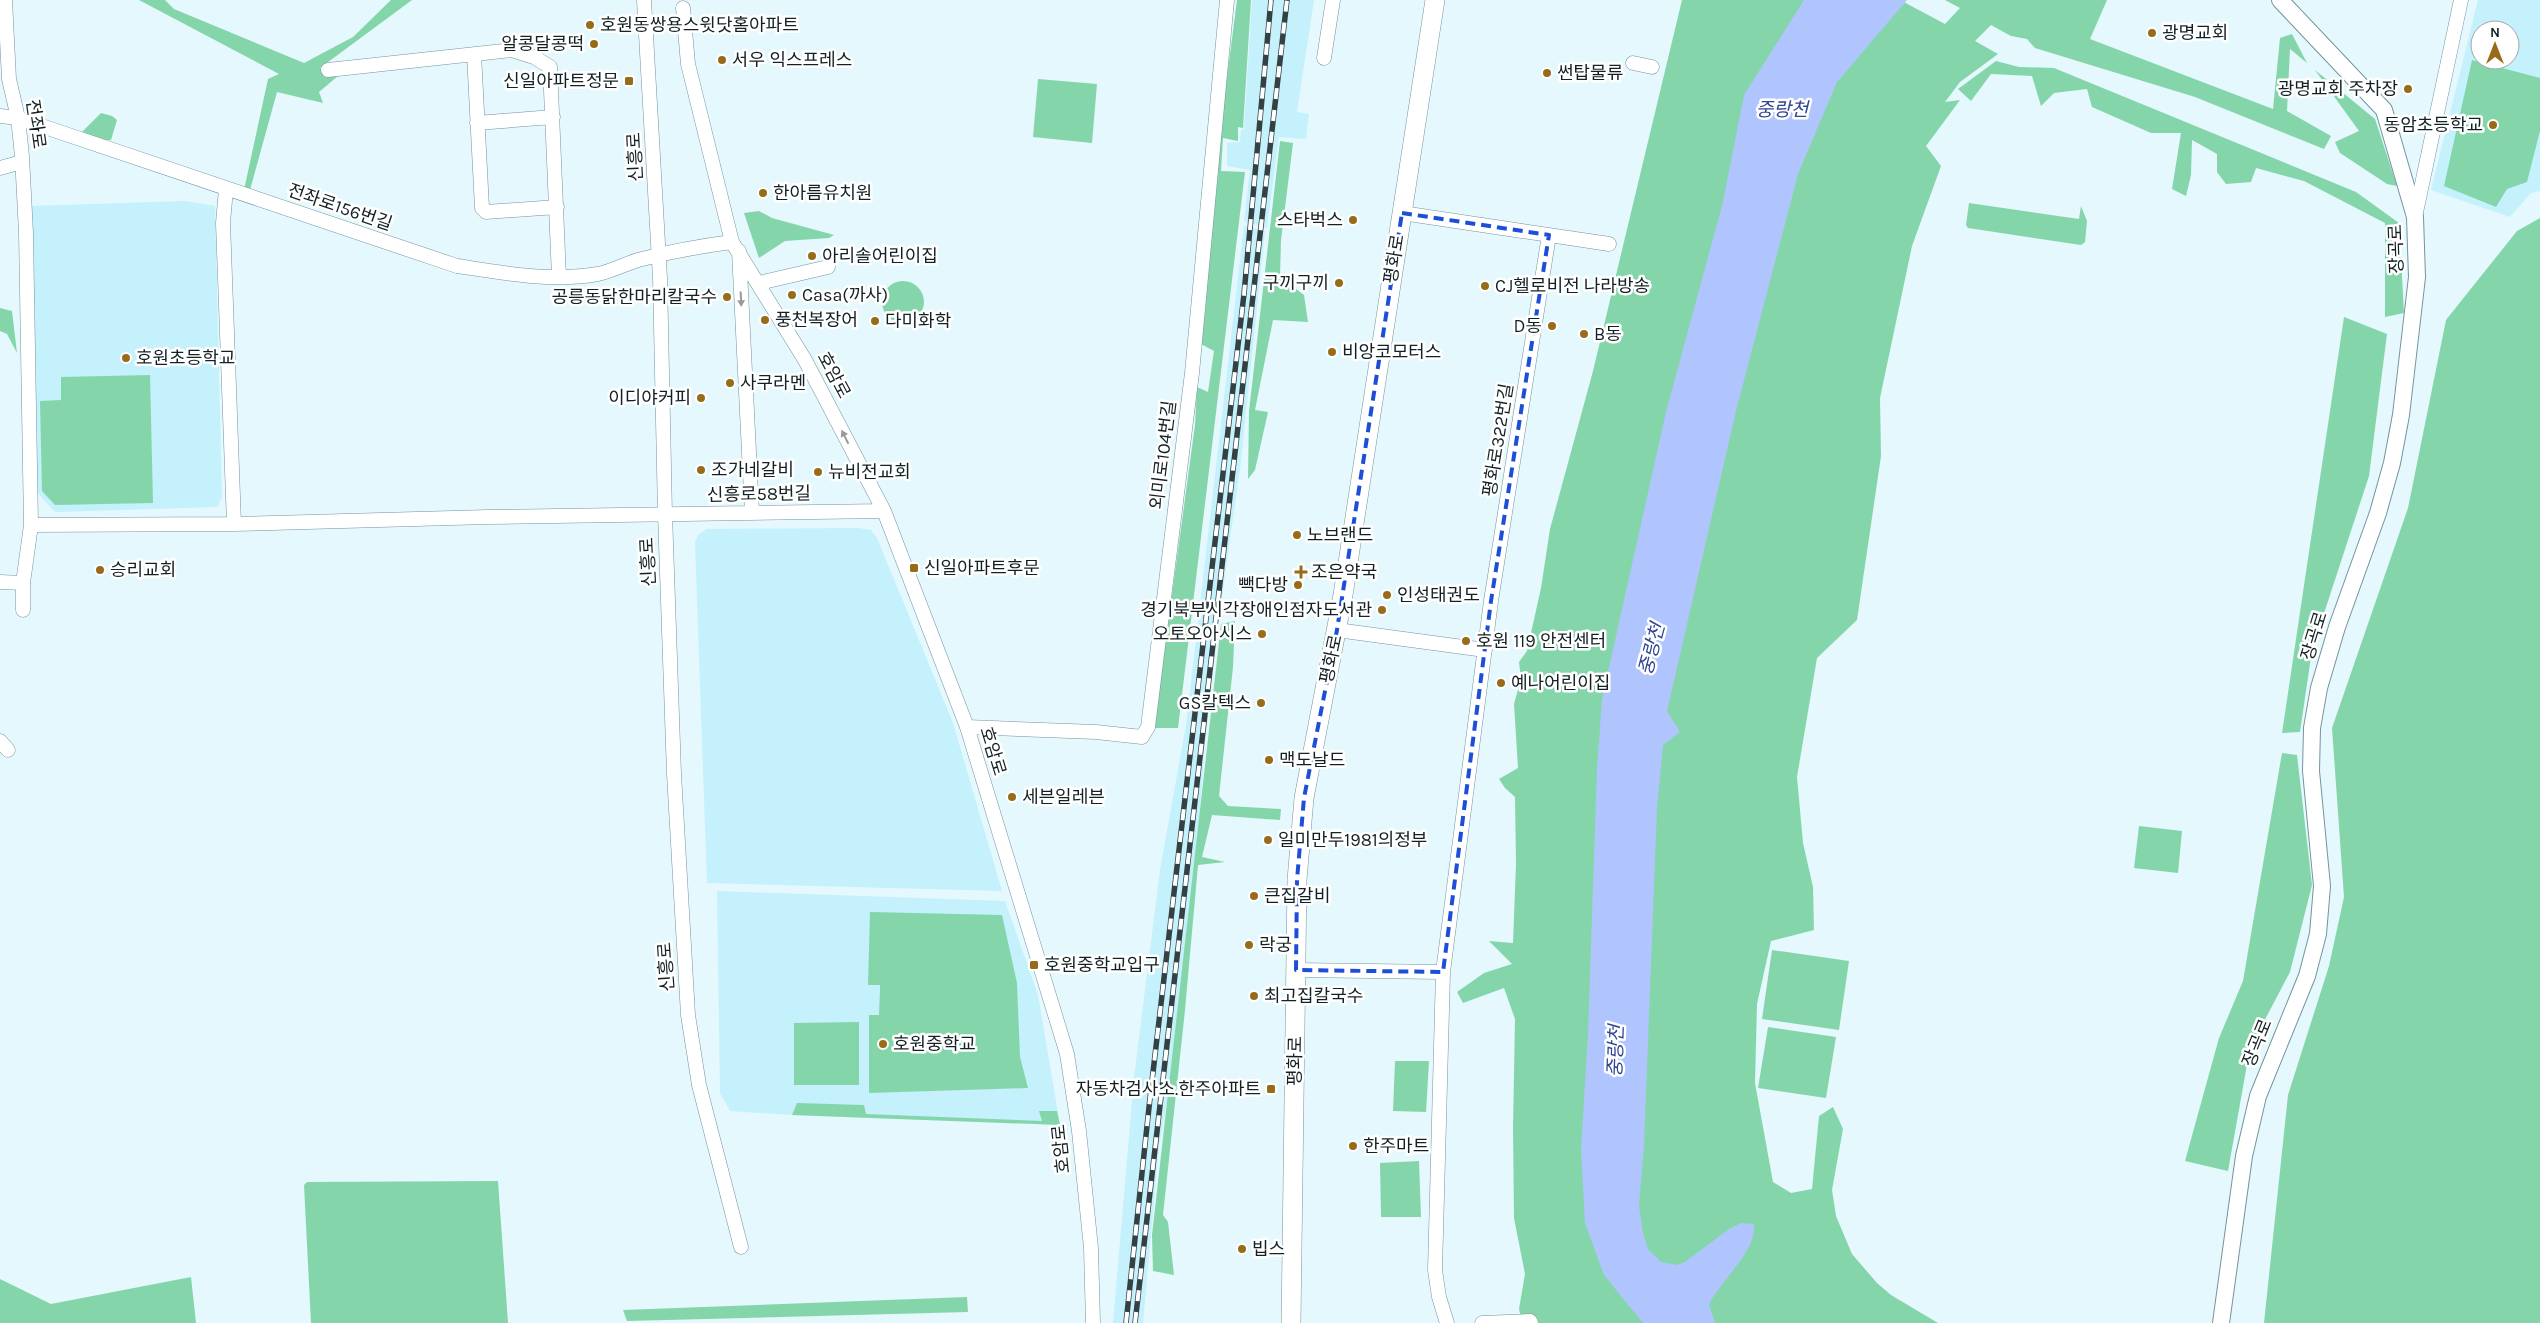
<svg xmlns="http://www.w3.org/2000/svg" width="2540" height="1323" viewBox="0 0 2540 1323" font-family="Karla,'Noto Sans KR',sans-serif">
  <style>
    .built { fill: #c4f1fb; fill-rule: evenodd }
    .green { fill: #84d6aa }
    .water { fill: #b0c5fd }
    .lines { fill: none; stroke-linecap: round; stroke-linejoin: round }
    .minor-casing { stroke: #74949c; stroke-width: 15 }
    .tertiary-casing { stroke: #74949c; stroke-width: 18 }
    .secondary-casing { stroke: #74949c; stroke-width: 20 }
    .minor { stroke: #fff; stroke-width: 14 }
    .tertiary { stroke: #fff; stroke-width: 16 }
    .secondary { stroke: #fff; stroke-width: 19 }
    .rail-casing { stroke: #334144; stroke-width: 5.5 }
    .rail { stroke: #fff; stroke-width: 4; stroke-dasharray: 11; stroke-linecap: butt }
    .oneway { fill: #959b9c }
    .marked { fill: none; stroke: #1d4ed8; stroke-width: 4; stroke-dasharray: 10 6; stroke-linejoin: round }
    .poi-dot { fill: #976b19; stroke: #fff; stroke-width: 2 }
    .labels { text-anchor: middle; stroke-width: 5; stroke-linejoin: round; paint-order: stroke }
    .poi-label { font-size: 18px; fill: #142124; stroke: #fff; text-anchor: start }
    .street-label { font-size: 18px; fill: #142124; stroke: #fff }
    .water-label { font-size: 19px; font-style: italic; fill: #2f4594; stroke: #fff }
  </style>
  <rect width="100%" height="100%" fill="#e4f8fd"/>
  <path class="built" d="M 1252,0 L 1314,0 L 1297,112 L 1309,114 L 1306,139 L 1279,137 L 1267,228 L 1244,221 L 1250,170 L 1227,166 L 1227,143 L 1240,142 L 1241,130 L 1244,129 Z
    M 2478,0 L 2540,0 L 2540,191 L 2531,193 L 2510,217 L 2431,190 ZM 2480,30 L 2510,30 L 2510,60 L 2480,60 Z
    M 185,201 L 215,206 L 222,497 L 217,507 L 55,512 L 36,491 L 31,206 Z
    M 1244,226 L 1265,231 L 1240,469 L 1219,617 L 1204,754 L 1192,928 L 1176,1052 L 1159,1146 L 1143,1323 L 1113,1323 L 1134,1078 L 1160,870 L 1186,725 Z
    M 858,528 L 871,530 L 877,538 L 953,723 L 1002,891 L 707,883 L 695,542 L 699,534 L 707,529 Z
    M 717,891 L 1005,901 L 1038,995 L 1060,1125 L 792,1115 L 730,1111 L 720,1093 Z"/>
  <path class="green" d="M 139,0 L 165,0 L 174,9 L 304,63 L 353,37 L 391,0 L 412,0 L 320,68 L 338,76 L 319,92 L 323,103 L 277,92 L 250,190 L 244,190 L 268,79 L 279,74 Z
    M 1237,0 L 1251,0 L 1243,128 L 1238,127 L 1238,141 L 1223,138 L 1221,171 L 1245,172 L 1178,728 L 1154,728 L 1195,425 L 1197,387 L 1208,392 L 1214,351 L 1199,343 L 1221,124 Z
    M 1682,0 L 1900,0 L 1945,24 L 1960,8 L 1945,0 L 2107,0 L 2090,39 L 2273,109 L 2280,38 L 2292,34 L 2307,63 L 2290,49 L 2287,111 L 2331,136 L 2324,149 L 2195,97 L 2035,48 L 2027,39 L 2011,36 L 1991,25 L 1975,41 L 1998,54 L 1960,82 L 1945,102 L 1960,100 L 1926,146 L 1941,166 L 1912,246 L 1880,398 L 1881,456 L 1857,620 L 1817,658 L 1797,777 L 1803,843 L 1813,887 L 1814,930 L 1771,941 L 1757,1004 L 1755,1083 L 1773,1182 L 1791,1193 L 1812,1189 L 1819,1116 L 1833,1107 L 1843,1129 L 1832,1190 L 1836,1216 L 1852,1254 L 1877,1283 L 1891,1295 L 1938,1323 L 1522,1323 L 1519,1309 L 1525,1274 L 1514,1218 L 1513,1128 L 1515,1019 L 1504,988 L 1463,1003 L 1457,992 L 1484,973 L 1512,964 L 1489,941 L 1513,943 L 1516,864 L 1515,797 L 1505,788 L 1499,779 L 1518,768 L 1514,704 L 1521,679 L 1519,662 L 1527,651 L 1541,588 L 1550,529 L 1593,371 Z
    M 2472,60 L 2540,78 L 2540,131 L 2527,182 L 2507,189 L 2496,207 L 2444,186 Z
    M 1996,61 L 2019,67 L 2054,68 L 2356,192 L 2399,223 L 2404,313 L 2385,317 L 2385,223 L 2304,181 L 2256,168 L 2251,182 L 2226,184 L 2217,172 L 2217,154 L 2192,140 L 2191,175 L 2186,196 L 2172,189 L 2181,133 L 2151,133 L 2092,107 L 2087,89 L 2054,93 L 2041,106 L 2032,76 L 1991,74 L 1971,101 L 1958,89 Z
    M 2315,70 L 2375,119 L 2397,186 L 2387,184 L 2340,153 L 2335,142 L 2359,131 Z
    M 1038,79 L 1097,84 L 1092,143 L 1033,137 Z
    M 101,113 L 112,116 L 117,120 L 111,140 L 100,140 L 82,132 Z
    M 1280,141 L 1293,143 L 1281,240 L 1280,277 L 1304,295 L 1308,322 L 1273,320 L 1255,410 L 1268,412 L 1255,470 L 1248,479 L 1249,411 Z
    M 1969,203 L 2079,219 L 2081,206 L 2087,221 L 2085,242 L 2081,245 L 1968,228 L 1966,225 Z
    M 759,211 L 772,218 L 834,235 L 829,238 L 785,241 L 759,258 L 744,213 Z
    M 2540,218 L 2540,1323 L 2264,1323 L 2288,1095 L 2329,966 L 2344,897 L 2332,728 L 2408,508 L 2446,320 L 2517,231 Z
    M882 302a21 21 0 1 1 42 0a21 21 0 1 1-42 0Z
    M 0,308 L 12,311 L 17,353 L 7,334 L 0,331 Z
    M 2344,317 L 2387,334 L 2369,476 L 2312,650 L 2300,732 L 2282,733 Z
    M 150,375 L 153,503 L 55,505 L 42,491 L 40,401 L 61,400 L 61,377 Z
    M 1235,621 L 1233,667 L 1219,796 L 1228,806 L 1281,809 L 1280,820 L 1212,815 L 1202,857 L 1225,862 L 1198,865 L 1185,1010 L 1163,1215 L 1168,1222 L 1174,1275 L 1153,1271 L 1152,1235 L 1221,624 Z
    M 2282,753 L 2297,755 L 2312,885 L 2290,972 L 2250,1048 L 2228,1171 L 2185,1161 L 2219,1038 L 2243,981 Z
    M 2139,826 L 2182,831 L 2178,873 L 2134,868 Z
    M 870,912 L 1002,915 L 1017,983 L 1020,1057 L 1028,1088 L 869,1093 L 869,1015 L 879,1015 L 880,989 L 880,985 L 868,985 Z
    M 1772,950 L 1849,961 L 1839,1030 L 1762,1019 Z
    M 859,1022 L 859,1085 L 794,1085 L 794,1023 Z
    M 1768,1027 L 1836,1037 L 1826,1098 L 1758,1088 Z
    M 1395,1061 L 1429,1061 L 1426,1112 L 1393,1111 Z
    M 797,1103 L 864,1105 L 866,1114 L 1042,1121 L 1039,1111 L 1057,1111 L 1060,1125 L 792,1115 Z
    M 1419,1161 L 1421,1217 L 1381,1217 L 1380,1163 Z
    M 498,1181 L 508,1323 L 311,1323 L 304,1185 L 307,1182 Z
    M 191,1277 L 196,1323 L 0,1323 L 0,1279 L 51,1304 Z
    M 967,1297 L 968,1312 L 627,1321 L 623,1310 Z"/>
  <path class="water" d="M 1804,0 L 1907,0 L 1837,82 L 1798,174 L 1736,411 L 1667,711 L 1680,732 L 1663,745 L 1657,808 L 1644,1145 L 1639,1206 L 1643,1233 L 1648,1249 L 1661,1262 L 1677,1265 L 1685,1262 L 1729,1229 L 1741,1223 L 1754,1224 C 1757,1252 1720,1280 1709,1305 L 1715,1323 L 1643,1323 L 1604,1275 L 1585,1223 L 1581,1150 L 1588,1034 L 1597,770 L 1602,699 L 1666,412 L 1723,202 L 1744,95 Z"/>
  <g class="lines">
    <g class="minor-casing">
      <path id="minor" d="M 5,0 L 9,79 L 18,118 L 22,156 L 26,233 L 31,525 L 23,583 L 23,610
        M 644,0 L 660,278 L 665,514 L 674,774 L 688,1015 L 699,1085 L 741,1247
        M 683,8 L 688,64 L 732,242 L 805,360 L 884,511 L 967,727 L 1067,1054 L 1079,1131 L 1091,1248 L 1093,1323
        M 474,54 L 482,208 L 486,212 L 557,207
        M 1324,58 L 1333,0
        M 1633,63 L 1652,67
        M 328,70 L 512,50 L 534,57 L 550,67 L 559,277
        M 0,116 L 18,118 L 457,266 C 503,273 551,282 598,274 C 612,271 625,264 638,260 C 669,252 700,246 732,242
        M 477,123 L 553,117
        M 0,168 L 22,162
        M 226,189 L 223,223 L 234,524 L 488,517 L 884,511
        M 1402,213 L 1609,244
        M 2415,217 L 2461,0
        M 739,251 L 752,513
        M 759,283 L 828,267
        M 31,525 L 234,524
        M 0,582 L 23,583
        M 1337,630 L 1485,650
        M 967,727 L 1096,732 L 1142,737 L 1148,727 L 1192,373 L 1227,0
        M 0,741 L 8,750
        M 1296,970 L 1443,972
        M 1447,1323 L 1439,1297 L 1435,1270 L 1443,972 L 1491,601 L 1549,235
        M 1482,1323 L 1530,1321 L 1531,1323"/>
    </g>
    <g class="tertiary-casing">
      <path id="tertiary" d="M 2221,1323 L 2244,1156 L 2258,1096 L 2307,976 L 2318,934 L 2322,886 L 2311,771 L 2312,728 L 2319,688 L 2337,627 L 2378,513 L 2392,463 L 2401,415 L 2417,277 L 2415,217 L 2384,110 L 2280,0"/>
    </g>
    <g class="secondary-casing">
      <path id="secondary" d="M 1291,1323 L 1297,880 L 1304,798 L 1343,595 L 1435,0"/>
    </g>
    <use href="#minor" class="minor"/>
    <use href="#tertiary" class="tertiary"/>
    <use href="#secondary" class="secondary"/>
    <g class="rail-casing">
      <path id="rail" d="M 1126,1323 L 1150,1098 L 1244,294 L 1271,0
        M 1135,1323 L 1287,0"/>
    </g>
    <use href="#rail" class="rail"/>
  </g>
  <defs><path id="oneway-solid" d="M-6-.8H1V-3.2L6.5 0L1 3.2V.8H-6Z" transform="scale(1.25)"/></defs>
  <g class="oneway">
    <use href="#oneway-solid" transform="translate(741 299) rotate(87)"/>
    <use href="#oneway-solid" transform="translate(845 437) rotate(-117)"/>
  </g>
  <path class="marked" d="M 1402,213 L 1549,235 L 1491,601 L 1443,972 L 1296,970 L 1297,880 L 1304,798 L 1337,630 Z"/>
  <g class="poi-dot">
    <circle cx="590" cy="25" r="5"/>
    <circle cx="2152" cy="33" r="5"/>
    <circle cx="594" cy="44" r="5"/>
    <circle cx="722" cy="60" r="5"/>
    <circle cx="1547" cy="73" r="5"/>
    <rect x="624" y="76" width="10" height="10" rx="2.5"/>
    <circle cx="2408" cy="89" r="5"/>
    <circle cx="2493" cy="125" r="5"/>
    <circle cx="763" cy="193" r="5"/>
    <circle cx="1353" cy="220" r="5"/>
    <circle cx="812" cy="256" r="5"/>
    <circle cx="1339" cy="283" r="5"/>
    <circle cx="1485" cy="286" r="5"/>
    <circle cx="792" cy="295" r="5"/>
    <circle cx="727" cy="297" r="5"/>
    <circle cx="765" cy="320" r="5"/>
    <circle cx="875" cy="321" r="5"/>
    <circle cx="1552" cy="326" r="5"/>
    <circle cx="1584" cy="334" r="5"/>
    <circle cx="1332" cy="352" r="5"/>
    <circle cx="126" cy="358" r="5"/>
    <circle cx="730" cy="383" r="5"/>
    <circle cx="701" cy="398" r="5"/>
    <circle cx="701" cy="470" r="5"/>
    <circle cx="818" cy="472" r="5"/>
    <circle cx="1297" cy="535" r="5"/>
    <rect x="909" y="563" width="10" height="10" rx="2.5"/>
    <circle cx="100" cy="570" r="5"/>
    <path d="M1298.5 564.5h5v5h5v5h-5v5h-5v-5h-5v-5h5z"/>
    <circle cx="1298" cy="585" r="5"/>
    <circle cx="1387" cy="595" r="5"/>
    <circle cx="1382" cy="610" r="5"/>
    <circle cx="1262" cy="634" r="5"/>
    <circle cx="1466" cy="641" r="5"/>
    <circle cx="1501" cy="683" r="5"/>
    <circle cx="1261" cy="703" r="5"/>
    <circle cx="1269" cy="760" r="5"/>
    <circle cx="1012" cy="797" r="5"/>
    <circle cx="1268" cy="840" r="5"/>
    <circle cx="1254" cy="896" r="5"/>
    <circle cx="1249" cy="945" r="5"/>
    <rect x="1029" y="960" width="10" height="10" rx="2.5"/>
    <circle cx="1254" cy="996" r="5"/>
    <circle cx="883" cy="1044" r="5"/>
    <rect x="1266" y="1084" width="10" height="10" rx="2.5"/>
    <circle cx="1353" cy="1146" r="5"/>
    <circle cx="1242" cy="1249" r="5"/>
  </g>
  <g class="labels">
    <g class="poi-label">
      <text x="600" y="31">호원동쌍용스윗닷홈아파트</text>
      <text x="2162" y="39">광명교회</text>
      <text x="584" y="50" text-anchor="end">알콩달콩떡</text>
      <text x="732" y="66">서우 익스프레스</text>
      <text x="1557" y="79">썬탑물류</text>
      <text x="619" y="87" text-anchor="end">신일아파트정문</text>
      <text x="2398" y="95" text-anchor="end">광명교회 주차장</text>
      <text x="2483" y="131" text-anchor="end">동암초등학교</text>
      <text x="773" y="199">한아름유치원</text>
      <text x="1343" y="226" text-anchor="end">스타벅스</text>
      <text x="822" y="262">아리솔어린이집</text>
      <text x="1329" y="289" text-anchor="end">구끼구끼</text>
      <text x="1495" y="292">CJ헬로비전 나라방송</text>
      <text x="802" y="301">Casa(까사)</text>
      <text x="717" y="303" text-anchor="end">공릉동닭한마리칼국수</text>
      <text x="775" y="326">풍천복장어</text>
      <text x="885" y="327">다미화학</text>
      <text x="1542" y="332" text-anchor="end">D동</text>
      <text x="1594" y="340">B동</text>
      <text x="1342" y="358">비앙코모터스</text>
      <text x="136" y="364">호원초등학교</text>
      <text x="740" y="389">사쿠라멘</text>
      <text x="691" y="404" text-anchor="end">이디야커피</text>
      <text x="711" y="476">조가네갈비</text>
      <text x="828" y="478">뉴비전교회</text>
      <text x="1307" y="541">노브랜드</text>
      <text x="924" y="574">신일아파트후문</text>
      <text x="110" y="576">승리교회</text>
      <text x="1311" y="578">조은약국</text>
      <text x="1288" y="591" text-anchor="end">빽다방</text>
      <text x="1397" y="601">인성태권도</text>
      <text x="1372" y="616" text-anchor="end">경기북부시각장애인점자도서관</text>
      <text x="1252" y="640" text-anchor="end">오토오아시스</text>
      <text x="1476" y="647">호원 119 안전센터</text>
      <text x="1511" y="689">예나어린이집</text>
      <text x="1251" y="709" text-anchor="end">GS칼텍스</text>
      <text x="1279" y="766">맥도날드</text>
      <text x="1022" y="803">세븐일레븐</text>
      <text x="1278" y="846">일미만두1981의정부</text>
      <text x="1264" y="902">큰집갈비</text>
      <text x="1259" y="951">락궁</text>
      <text x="1044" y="971">호원중학교입구</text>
      <text x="1264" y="1002">최고집칼국수</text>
      <text x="893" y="1050">호원중학교</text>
      <text x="1261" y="1095" text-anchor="end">자동차검사소.한주아파트</text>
      <text x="1363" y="1152">한주마트</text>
      <text x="1252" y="1255">빕스</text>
    </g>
    <g class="street-label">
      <text transform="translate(36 124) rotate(82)" y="6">전좌로</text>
      <text transform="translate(635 157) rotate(-93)" y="6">신흥로</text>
      <text transform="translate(340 207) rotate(19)" y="6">전좌로156번길</text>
      <text transform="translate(2396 249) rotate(-92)" y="6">장곡로</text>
      <text transform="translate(1394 259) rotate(-81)" y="6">평화로</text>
      <text transform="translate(834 375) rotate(62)" y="6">호암로</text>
      <text transform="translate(1498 440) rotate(-81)" y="6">평화로322번길</text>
      <text transform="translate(1163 455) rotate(-83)" y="6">외미로104번길</text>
      <text transform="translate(759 494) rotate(-1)" y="6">신흥로58번길</text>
      <text transform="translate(648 562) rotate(-93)" y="6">신흥로</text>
      <text transform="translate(2314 636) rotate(-73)" y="6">장곡로</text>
      <text transform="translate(1331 659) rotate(-78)" y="6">평화로</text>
      <text transform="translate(993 751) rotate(73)" y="6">호암로</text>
      <text transform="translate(666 967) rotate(-94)" y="6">신흥로</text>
      <text transform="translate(2257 1043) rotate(-68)" y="6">장곡로</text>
      <text transform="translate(1295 1061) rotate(-89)" y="6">평화로</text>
      <text transform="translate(1061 1149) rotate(-96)" y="6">호암로</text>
    </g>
    <g class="water-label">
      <text x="1782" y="116">중랑천</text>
      <text transform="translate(1651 649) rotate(-75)" y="7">중랑천</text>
      <text transform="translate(1615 1051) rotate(-88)" y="7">중랑천</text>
    </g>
  </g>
  <g transform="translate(2495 45)"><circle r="24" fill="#ffffff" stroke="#a1a6a7"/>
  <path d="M0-4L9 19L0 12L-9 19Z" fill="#976b19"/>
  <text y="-8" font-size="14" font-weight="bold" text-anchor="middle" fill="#142124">N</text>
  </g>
</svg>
